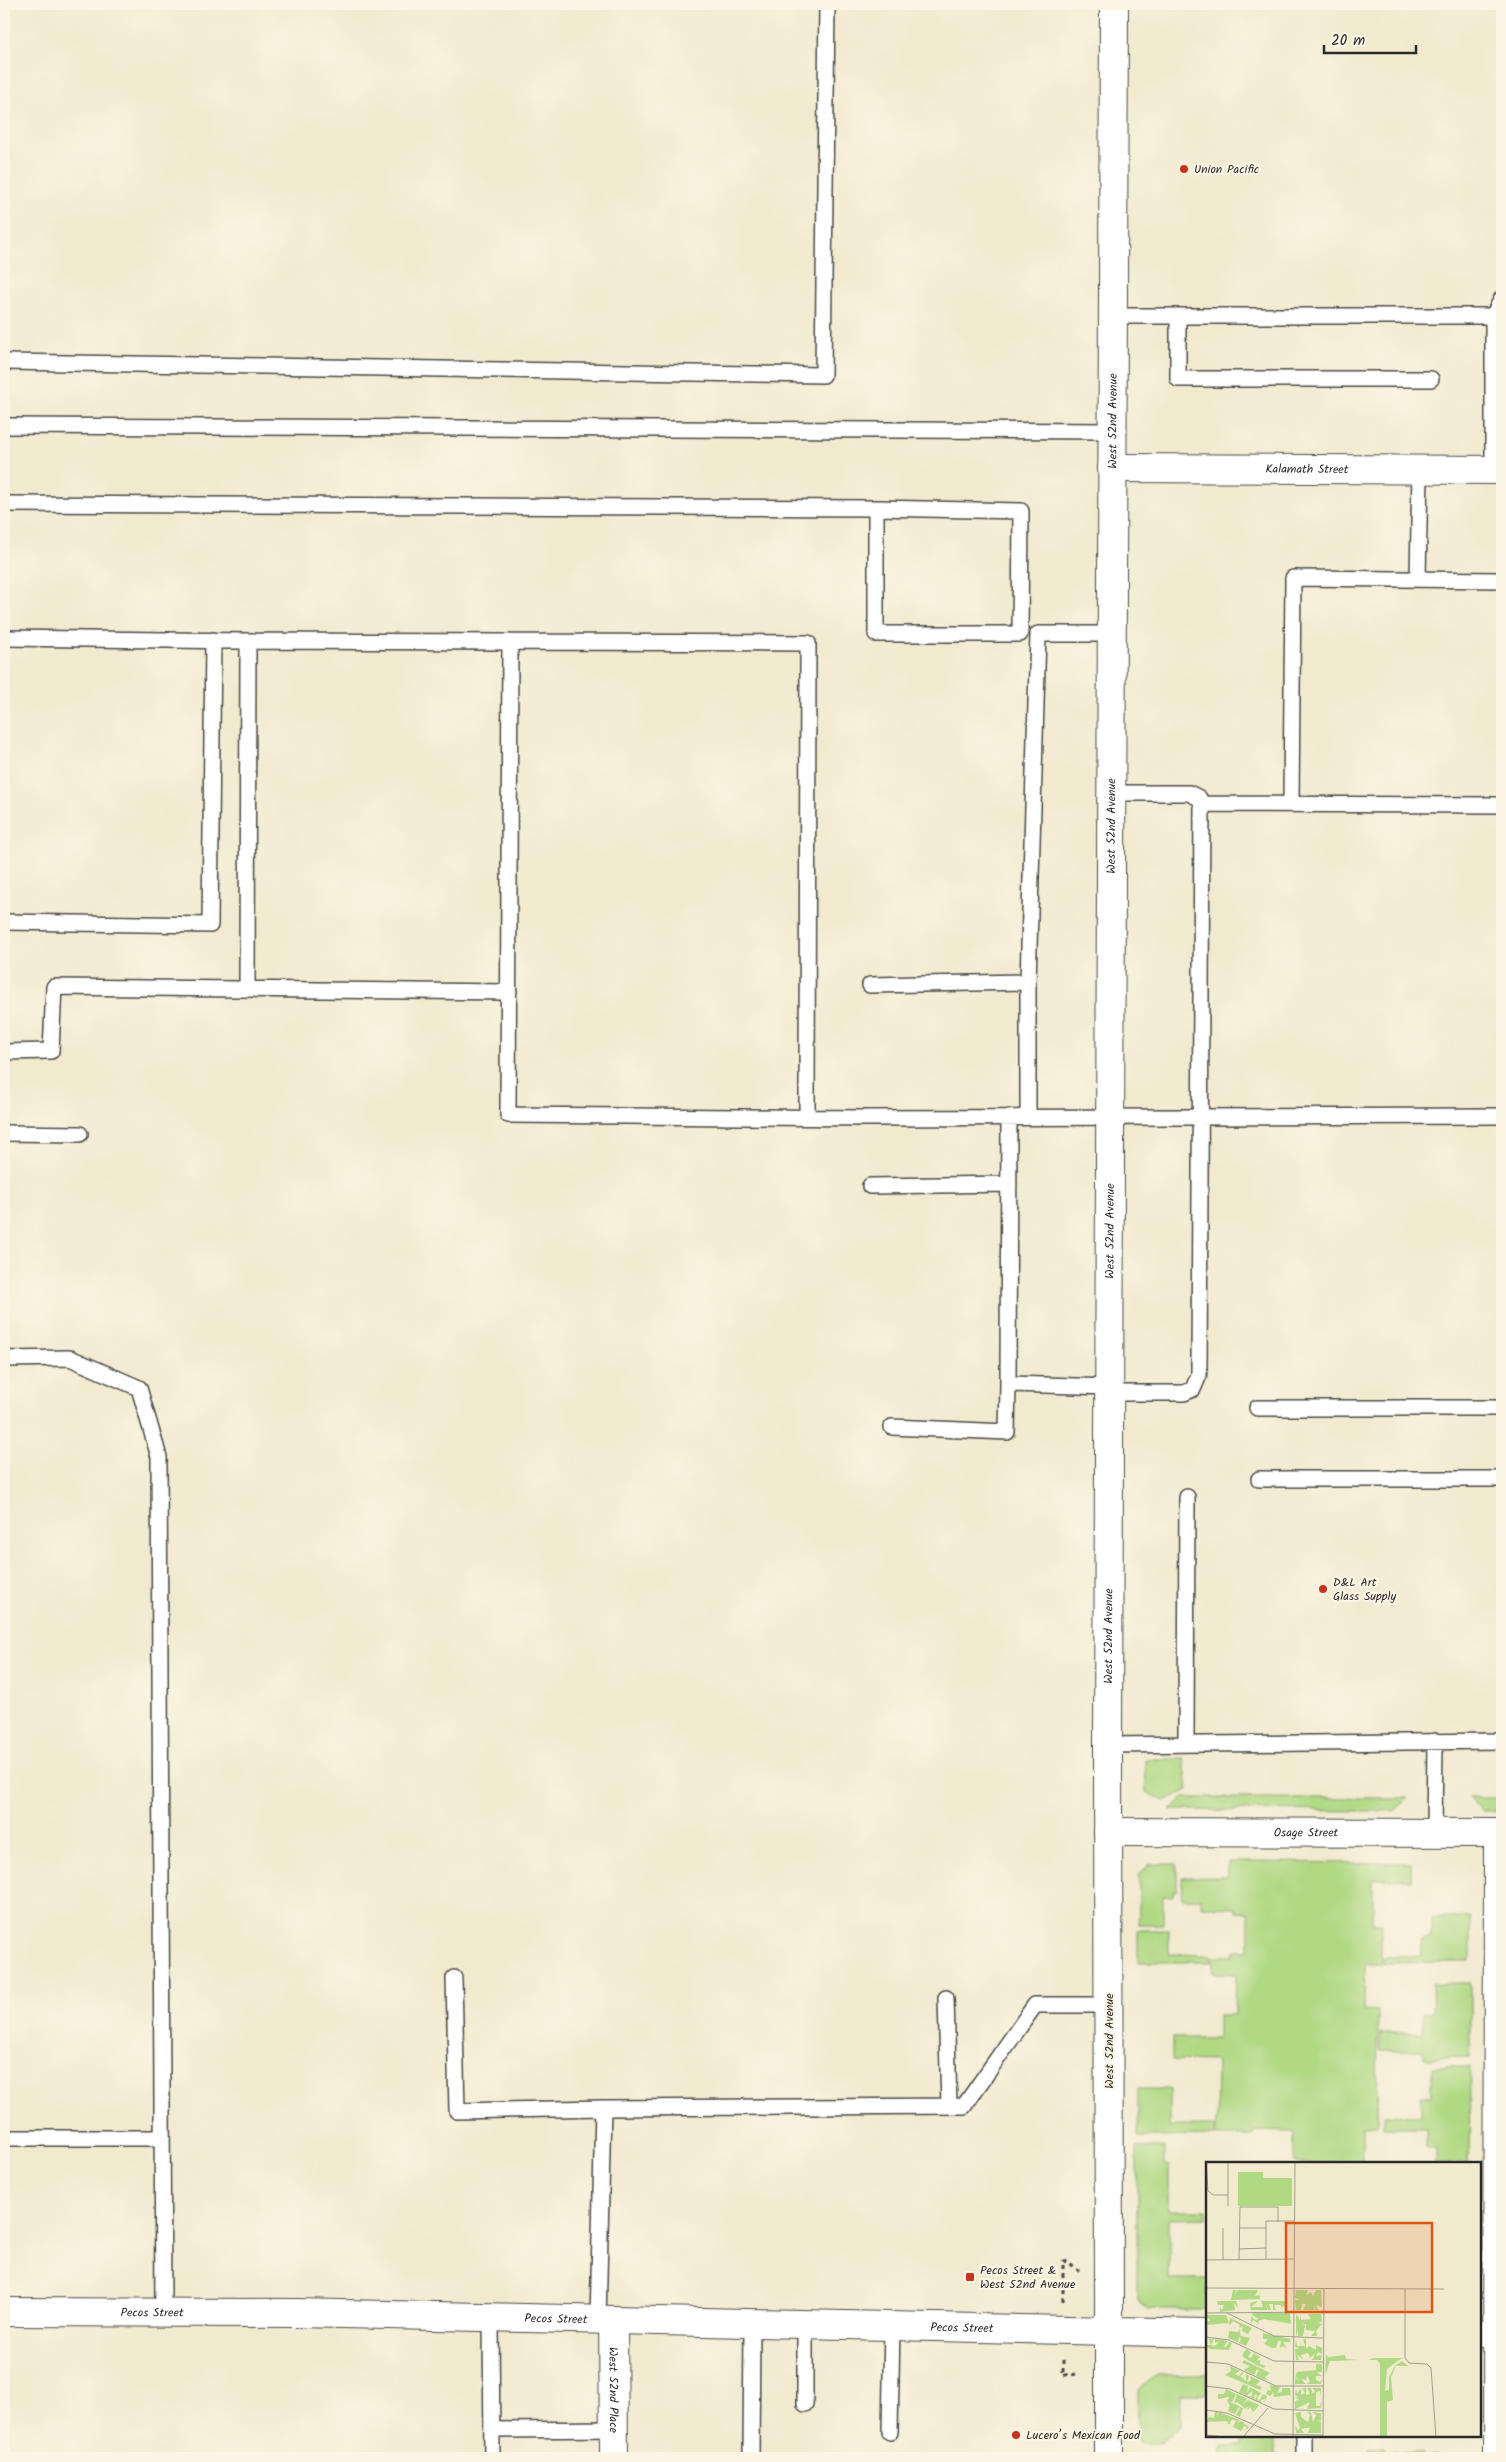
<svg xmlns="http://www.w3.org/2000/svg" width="1506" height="2462" viewBox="0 0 1506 2462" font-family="Kalam,sans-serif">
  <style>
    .green { fill: #b0d984; stroke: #6e8258 }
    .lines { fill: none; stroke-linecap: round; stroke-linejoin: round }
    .service-casing { stroke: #494844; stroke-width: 18 }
    .minor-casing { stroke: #494844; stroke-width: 30 }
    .tertiary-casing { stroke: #494844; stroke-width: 30 }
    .secondary-casing { stroke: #494844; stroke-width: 30 }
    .path { stroke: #494844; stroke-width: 3; stroke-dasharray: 4 4; stroke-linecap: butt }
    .service { stroke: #fff; stroke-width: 15 }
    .minor { stroke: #fff; stroke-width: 28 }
    .tertiary { stroke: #fff; stroke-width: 28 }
    .secondary { stroke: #fff; stroke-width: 28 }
    .poi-dot { fill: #c8321e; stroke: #fcf5e5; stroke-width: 2 }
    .labels { text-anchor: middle; stroke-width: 4.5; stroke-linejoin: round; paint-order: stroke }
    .poi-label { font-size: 12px; fill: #2b2b2b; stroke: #fcf5e5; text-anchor: start }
    .street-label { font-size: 12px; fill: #2b2b2b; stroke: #fcf5e5 }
    .inset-road { fill: none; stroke: #a29e8d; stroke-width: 1 }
    .view { fill: #df570e; fill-opacity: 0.15; stroke: #df570e; stroke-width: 2.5 }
    .inset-edge { fill: none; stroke: #2b2b2b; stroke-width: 2.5 }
  </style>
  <rect width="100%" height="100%" fill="#fcf5e5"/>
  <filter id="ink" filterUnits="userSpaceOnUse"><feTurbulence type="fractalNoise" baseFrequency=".02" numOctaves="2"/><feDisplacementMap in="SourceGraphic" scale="10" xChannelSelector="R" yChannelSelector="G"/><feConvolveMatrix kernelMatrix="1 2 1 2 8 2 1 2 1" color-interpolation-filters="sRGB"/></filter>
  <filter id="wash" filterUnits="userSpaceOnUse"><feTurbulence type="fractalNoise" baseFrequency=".0096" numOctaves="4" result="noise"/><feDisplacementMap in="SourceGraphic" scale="20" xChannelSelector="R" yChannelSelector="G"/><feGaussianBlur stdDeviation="1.12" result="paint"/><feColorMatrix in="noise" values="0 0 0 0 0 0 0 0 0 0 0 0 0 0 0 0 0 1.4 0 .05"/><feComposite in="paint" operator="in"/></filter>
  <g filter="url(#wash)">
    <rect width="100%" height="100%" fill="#f1eacf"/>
    <path class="green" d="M 1145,1759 L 1184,1759 L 1188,1790 L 1164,1801 L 1146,1792 Z
      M 1184,1798 L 1408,1798 L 1395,1811 L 1170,1810 Z
      M 1468,1798 L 1502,1798 L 1502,1810 L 1483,1811 Z
      M 1228,1862 L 1411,1863 L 1411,1879 L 1373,1879 L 1373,1924 L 1381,1924 L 1381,1964 L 1365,1964 L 1364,2010 L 1378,2011 L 1377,2125 L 1363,2125 L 1363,2163 L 1294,2163 L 1294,2132 L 1254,2131 L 1253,2136 L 1216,2136 L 1217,2061 L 1172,2060 L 1172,2038 L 1218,2038 L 1218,2015 L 1235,2015 L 1236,1974 L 1213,1973 L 1213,1956 L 1234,1956 L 1234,1951 L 1249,1951 L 1249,1913 L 1236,1912 L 1236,1907 L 1201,1906 L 1201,1898 L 1182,1898 L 1182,1877 L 1228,1877 Z
      M 1149,1864 L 1177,1864 L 1177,1891 L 1173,1891 L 1173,1896 L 1163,1896 L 1163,1924 L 1139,1924 L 1139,1875 Z
      M 1431,1918 L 1470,1918 L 1470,1962 L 1383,1963 L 1383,1957 L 1422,1956 L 1422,1939 L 1431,1938 Z
      M 1138,1930 L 1169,1930 L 1169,1954 L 1211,1955 L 1211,1962 L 1138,1962 Z
      M 1432,1983 L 1470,1983 L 1470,2057 L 1423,2058 L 1423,2050 L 1380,2050 L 1380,2033 L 1422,2033 L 1422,2012 L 1433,2011 Z
      M 1432,2067 L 1470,2067 L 1469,2163 L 1435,2163 L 1435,2148 L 1426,2147 L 1426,2128 L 1383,2128 L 1383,2115 L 1421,2116 L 1421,2096 L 1432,2096 Z
      M 1138,2089 L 1170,2089 L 1170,2126 L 1215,2126 L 1215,2136 L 1138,2137 Z
      M 1137,2148 L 1164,2148 L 1164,2165 L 1169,2166 L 1169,2210 L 1207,2210 L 1207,2218 L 1169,2219 L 1169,2280 L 1207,2280 L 1207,2309 L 1148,2309 L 1137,2300 Z
      M 1157,2375 L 1207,2375 L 1207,2394 L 1180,2394 L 1180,2427 L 1159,2443 L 1138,2443 L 1138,2390 Z
      M 1259,2436 L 1275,2436 L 1275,2456 L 1295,2458 L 1221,2458 L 1221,2446 L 1243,2446 L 1243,2439 L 1258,2438 Z
      M 1370,2447 L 1384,2447 L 1385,2452 L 1422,2452 L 1423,2457 L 1469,2456 L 1469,2458 L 1358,2458 L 1358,2456 L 1370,2456 Z"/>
  </g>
  <g filter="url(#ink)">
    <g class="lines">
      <g class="service-casing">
        <path id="service" d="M 1113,316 L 1493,316
          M 1178,316 L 1178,379 L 1431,379
          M 4,362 L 823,375 L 827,4
          M 4,426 L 1112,431
          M 1493,470 L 1493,316 L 1502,298
          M 4,504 L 876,508 L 1021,511 L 1020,634 L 876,634 L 876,508
          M 1418,579 L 1420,470
          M 4,638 L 248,641
          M 1291,803 L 1293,578 L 1502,580
          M 1202,804 L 1502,805
          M 4,922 L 210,925 L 213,640
          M 1028,982 L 1038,634 L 1112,634
          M 870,985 L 1028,982 L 1028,1117
          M 247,989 L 248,641 L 510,642
          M 4,1052 L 51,1051 L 54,987 L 509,992
          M 807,1117 L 808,643 L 510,642 L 508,1115 L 864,1118 L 1502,1116
          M 1009,1117 L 1008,1384 L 1110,1387
          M 4,1133 L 80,1134
          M 870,1186 L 1009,1184
          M 4,1359 L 70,1358 L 139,1388 L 159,1457 L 163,2313
          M 1110,1393 L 1184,1393 L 1193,1389 L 1199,1375 L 1202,804 L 1199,798 L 1189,793 L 1111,793
          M 1257,1408 L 1502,1408
          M 892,1427 L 1007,1432 L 1008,1384
          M 1259,1479 L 1502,1479
          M 1186,1744 L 1187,1497
          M 1108,1745 L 1502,1741
          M 1434,1833 L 1435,1741
          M 454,1978 L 457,2111 L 603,2108
          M 946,1998 L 949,2106
          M 4,2138 L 162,2138
          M 491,2318 L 492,2458
          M 598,2321 L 603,2108 L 964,2106 L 1035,2005 L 1109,2005
          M 805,2325 L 805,2404
          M 492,2430 L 614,2429
          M 890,2432 L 892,2327
          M 1304,2436 L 1304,2458
          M 751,2458 L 752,2324"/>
      </g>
      <g class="minor-casing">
        <g id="minor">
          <path id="s1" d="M 1112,468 L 1502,470"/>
          <path id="s2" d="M 1108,1832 L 1502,1833"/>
          <path id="s3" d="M 613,2321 L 614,2458"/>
          <path id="s4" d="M 1109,2332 L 1108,1745 L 1114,4"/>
          <path d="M 1497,2458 L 1498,1833"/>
        </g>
      </g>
      <g class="tertiary-casing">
        <path id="tertiary" d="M 1109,2458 L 1109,2332"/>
      </g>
      <g class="secondary-casing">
        <g id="secondary">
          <path id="s5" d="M 4,2312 L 296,2313 L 1207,2333"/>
          <path d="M 1480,2334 L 1502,2334"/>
        </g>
      </g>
      <path class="path" d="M 1064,2260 L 1079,2271
        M 1063,2301 L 1063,2260
        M 1063,2360 L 1063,2375 L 1079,2374"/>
      <use href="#service" class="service"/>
      <use href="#minor" class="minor"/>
      <use href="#tertiary" class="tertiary"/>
      <use href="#secondary" class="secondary"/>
    </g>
  </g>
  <g class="poi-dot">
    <circle cx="1184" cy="169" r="5"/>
    <circle cx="1323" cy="1589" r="5"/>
    <rect x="965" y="2272" width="10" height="10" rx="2.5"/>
    <circle cx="1016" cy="2435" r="5"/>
  </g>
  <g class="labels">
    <g class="poi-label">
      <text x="1194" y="173">Union Pacific</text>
      <text x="1333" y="1586">D&amp;L Art<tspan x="1333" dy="14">Glass Supply</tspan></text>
      <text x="980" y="2274">Pecos Street &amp;<tspan x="980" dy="14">West 52nd Avenue</tspan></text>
      <text x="1026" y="2439">Lucero’s Mexican Food</text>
    </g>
    <g class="street-label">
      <text dy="4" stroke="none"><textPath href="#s4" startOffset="1911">West 52nd Avenue</textPath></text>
      <text dy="4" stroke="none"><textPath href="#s1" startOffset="195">Kalamath Street</textPath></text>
      <text dy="4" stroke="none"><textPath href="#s4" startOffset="1506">West 52nd Avenue</textPath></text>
      <text dy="4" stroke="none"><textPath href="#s4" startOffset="1101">West 52nd Avenue</textPath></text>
      <text dy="4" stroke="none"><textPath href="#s4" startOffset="696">West 52nd Avenue</textPath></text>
      <text dy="4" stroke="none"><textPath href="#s2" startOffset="198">Osage Street</textPath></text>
      <text transform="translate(1109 2041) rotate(-90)" y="4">West 52nd Avenue</text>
      <text dy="4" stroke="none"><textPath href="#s5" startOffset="148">Pecos Street</textPath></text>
      <text dy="4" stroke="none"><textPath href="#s5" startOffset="552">Pecos Street</textPath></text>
      <text dy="4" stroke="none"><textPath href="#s5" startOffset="958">Pecos Street</textPath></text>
      <text dy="4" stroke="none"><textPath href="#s3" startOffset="69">West 52nd Place</textPath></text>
    </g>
  </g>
  <g transform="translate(1206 2162)">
    <rect width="275" height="275" fill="#f1eacf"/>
    <path d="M 32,10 L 57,10 L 57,16 L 86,16 L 86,44 L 32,44 ZM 27,128 L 30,128 L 29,134 L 31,128 L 52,128 L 49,134 L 54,133 L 54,137 L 25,138 ZM 90,128 L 102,128 L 100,133 L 105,130 L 107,134 L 110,128 L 115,128 L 116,145 L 110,143 L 112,148 L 110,148 L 107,142 L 109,148 L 97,148 L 100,142 L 96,142 L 95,148 L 90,148 L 89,138 L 94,138 L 89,136 ZM 11,139 L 30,139 L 32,146 L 28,141 L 29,148 L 14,150 L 14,145 L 16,148 L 18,143 L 12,143 ZM 52,139 L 45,145 L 57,145 L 55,139 L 80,139 L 80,148 L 78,148 L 79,143 L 75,146 L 75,143 L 68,143 L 70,148 L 67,148 L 67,142 L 63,142 L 65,148 L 62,148 L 60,141 L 61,148 L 45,148 L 44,141 ZM 47,151 L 84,151 L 85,162 L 58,157 L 52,159 L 53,162 L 47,158 L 45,162 L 45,154 L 49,158 L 53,157 L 46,153 ZM 90,152 L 94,158 L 95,152 L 95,158 L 105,157 L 102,152 L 115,152 L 116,160 L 111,160 L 116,162 L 110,169 L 111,174 L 105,174 L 109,169 L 100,168 L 100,162 L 95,163 L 99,163 L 97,174 L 92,174 L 92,168 L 90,174 ZM 1,153 L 20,153 L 23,161 L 0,163 L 0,159 L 4,159 L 3,156 L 0,158 ZM 24,156 L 46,166 L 42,172 L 36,169 L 37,164 L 33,166 L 35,174 L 44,176 L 40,184 L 33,181 L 35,177 L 33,175 L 32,180 L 22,176 L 24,166 L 24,169 L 32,170 L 34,163 L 27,159 L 23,164 ZM 57,171 L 84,177 L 85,184 L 84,180 L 77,180 L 81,187 L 77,184 L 74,186 L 75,179 L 72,179 L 70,186 L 66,186 L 58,182 L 62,177 L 57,177 ZM 0,177 L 1,183 L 5,183 L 3,177 L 8,177 L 5,183 L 9,184 L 13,180 L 9,181 L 9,177 L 22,179 L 18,184 L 20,185 L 23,180 L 26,181 L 23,188 L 4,187 L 0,184 ZM 90,177 L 91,184 L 99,184 L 97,177 L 100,177 L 100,187 L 103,184 L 110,188 L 110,183 L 116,186 L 116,192 L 112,190 L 110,194 L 116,193 L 115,198 L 106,198 L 109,192 L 101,198 L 104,195 L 102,191 L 95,193 L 97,198 L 91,192 L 93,198 L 90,198 L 89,187 L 94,186 L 89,185 ZM 40,187 L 45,190 L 42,195 L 45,196 L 48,191 L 54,195 L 50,199 L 54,198 L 54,202 L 60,204 L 57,206 L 40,197 L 36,194 ZM 120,192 L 122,195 L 139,193 L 140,197 L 153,198 L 124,199 L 119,213 ZM 168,196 L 196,196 L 181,207 L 179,229 L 183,228 L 183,215 L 189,204 L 196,199 L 202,204 L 190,204 L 185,215 L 187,238 L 181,240 L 181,275 L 174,275 L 174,202 L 171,198 L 162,198 ZM 38,198 L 64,211 L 59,215 L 61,219 L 50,214 L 52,209 L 55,211 L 51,207 L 48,213 L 38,208 L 44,204 L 36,201 ZM 110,202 L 116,202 L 116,210 L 111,210 L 116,214 L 110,214 L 110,218 L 114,220 L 116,217 L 115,222 L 101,222 L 104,219 L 101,213 L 100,218 L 95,217 L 100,222 L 89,222 L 89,216 L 94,218 L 89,215 L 91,210 L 110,208 ZM 24,204 L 34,209 L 29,212 L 33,214 L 36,210 L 38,211 L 34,214 L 40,219 L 40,212 L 43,214 L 41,220 L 45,218 L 44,214 L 54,219 L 50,223 L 56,225 L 54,228 L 19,213 L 25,209 ZM 37,222 L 42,224 L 41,231 L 44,225 L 55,231 L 51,236 L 53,239 L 57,232 L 61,234 L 58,242 L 59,237 L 55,238 L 55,241 L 49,238 L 51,234 L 49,232 L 48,238 L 42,234 L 46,234 L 46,229 L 41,234 L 33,230 ZM 64,223 L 74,225 L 71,231 L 76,230 L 76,226 L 84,226 L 85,236 L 84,233 L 68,235 L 67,230 L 65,234 L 60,232 L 62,228 L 65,229 ZM 90,226 L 91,232 L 95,226 L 95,233 L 99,231 L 96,226 L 100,226 L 100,233 L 104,232 L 101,226 L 105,226 L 107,232 L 109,229 L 106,226 L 115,226 L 115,235 L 114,229 L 110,230 L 110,244 L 114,244 L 116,238 L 115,246 L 101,247 L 104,240 L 89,247 L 89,239 L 93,238 L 89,235 L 93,236 L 89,233 ZM 20,227 L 30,232 L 26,240 L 22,239 L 37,246 L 34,255 L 30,253 L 34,246 L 33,245 L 29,252 L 22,249 L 24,243 L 21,239 L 23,235 L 12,237 L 12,232 L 18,232 ZM 31,232 L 41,237 L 36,243 L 42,238 L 53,243 L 51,246 L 47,250 L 44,245 L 42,248 L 41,244 L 40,247 L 31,240 L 28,241 ZM 9,250 L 12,250 L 10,256 L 13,250 L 18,252 L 34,258 L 30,261 L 35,259 L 43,265 L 39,269 L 41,265 L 38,264 L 35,269 L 27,265 L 30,259 L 26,257 L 23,263 L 21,259 L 0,260 L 3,255 L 8,256 ZM 95,250 L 95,255 L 102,260 L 104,253 L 101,250 L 105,250 L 107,260 L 110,253 L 106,250 L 115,251 L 115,259 L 111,258 L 115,260 L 115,271 L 102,271 L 104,266 L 99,266 L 95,267 L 98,271 L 90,271 L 89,263 L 92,268 L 94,266 L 89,251 Z" fill="#b0d984"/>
    <path class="inset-road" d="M 0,0 L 2,29 L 7,33 L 22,33M 22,44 L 22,0M 17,66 L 17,98M 34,66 L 60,66M 33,87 L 60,86M 60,97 L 60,59 L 89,59M 0,98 L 88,97M 33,98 L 34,45 L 72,45 L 72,60M 0,126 L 238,127M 199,127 L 199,196 L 203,201 L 221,202 L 225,206 L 230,275M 0,151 L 118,150M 21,151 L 68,174 L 117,176M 0,175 L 23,178 L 68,199 L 117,200M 0,200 L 22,202 L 70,224 L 117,224M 0,224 L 24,227 L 68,247 L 117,249M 0,248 L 21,251 L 69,272 L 117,273M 0,273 L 19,275M 37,275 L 62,246M 87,275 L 89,0M 117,275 L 118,127"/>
    <path class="view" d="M 80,61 L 226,61 L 226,150 L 80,150 Z"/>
    <rect width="275" height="275" class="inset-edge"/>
  </g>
  <rect width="1506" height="2462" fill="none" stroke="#fcf5e5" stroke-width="20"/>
  <path d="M1324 45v8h92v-8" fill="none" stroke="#2b2b2b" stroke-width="2.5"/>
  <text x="1331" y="45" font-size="15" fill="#2b2b2b" stroke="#fcf5e5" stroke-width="4" paint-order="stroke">20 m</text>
</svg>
